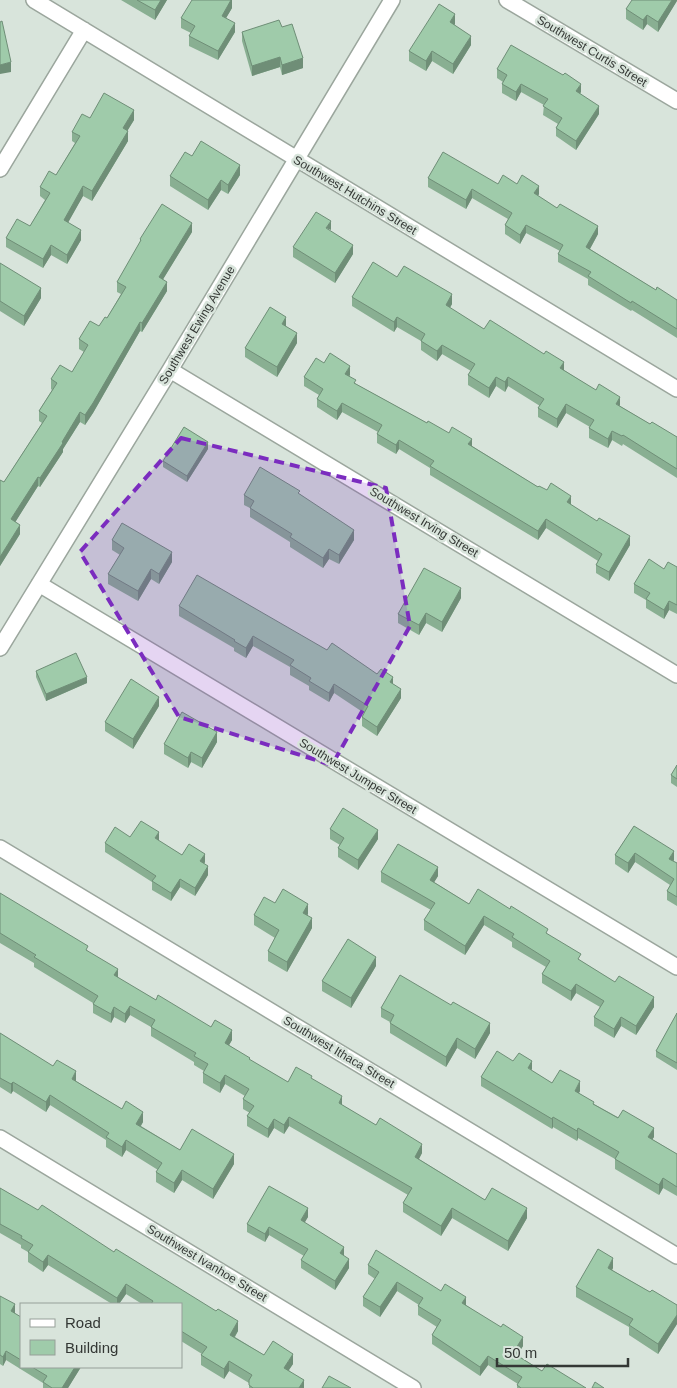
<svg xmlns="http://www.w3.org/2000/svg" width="677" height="1388" viewBox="0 0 677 1388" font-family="Arial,sans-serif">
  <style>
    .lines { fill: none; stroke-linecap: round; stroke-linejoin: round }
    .minor-casing { stroke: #9ba69d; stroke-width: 18 }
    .minor { stroke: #fff; stroke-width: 15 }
    .wall { fill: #89af92 }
    .shaded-wall { fill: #6f8e77 }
    .building { fill: #9fcbaa; stroke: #6f8e77 }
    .marked { fill: #7b2cbf; fill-opacity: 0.2; stroke: #7b2cbf; stroke-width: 4; stroke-dasharray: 10 6; stroke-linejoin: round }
    .labels { text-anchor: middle; stroke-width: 5; stroke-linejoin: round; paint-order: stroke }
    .street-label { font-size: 12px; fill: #343835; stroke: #d8e4db }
  </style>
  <rect width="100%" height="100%" fill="#d8e4db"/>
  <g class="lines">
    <g class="minor-casing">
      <path id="minor" d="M 34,0 L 677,389
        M 507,0 L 677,101
        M 0,169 L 84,30
        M 170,370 L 677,675
        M 39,584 L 677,967
        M 0,648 L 170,370 L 392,0
        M 0,848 L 677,1256
        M 0,1138 L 413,1388"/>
    </g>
    <use href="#minor" class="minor"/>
  </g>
  <path class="wall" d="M 121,0 L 167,0 L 155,20 Z
    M 232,0 L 232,8 L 226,18 L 235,32 L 218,60 L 189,46 L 189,36 L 191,33 L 181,28 L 181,18 Z
    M 677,0 L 658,32 L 647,24 L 643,30 L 626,19 L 626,9 Z
    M 455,24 L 454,25 L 471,45 L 453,74 L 432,61 L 426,71 L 409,61 L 409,51 Z
    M 282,27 L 303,68 L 282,75 L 280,67 L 252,76 L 242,41 L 242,32 Z
    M 497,69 L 581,92 L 580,93 L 599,114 L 576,150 L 556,136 L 556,128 L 558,124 L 543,115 L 544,105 L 521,92 L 516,101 L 502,93 L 502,84 L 503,82 L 497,78 Z
    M 90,118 L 134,120 L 127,131 L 128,141 L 92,201 L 83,196 L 68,222 L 81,240 L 67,264 L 51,255 L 43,268 L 6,247 L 6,238 L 30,226 L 45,200 L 40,196 L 40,187 L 56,175 L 75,143 L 72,141 L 72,132 Z
    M 192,156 L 240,175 L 228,194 L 221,190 L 208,210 L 170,186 L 170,176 Z
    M 428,178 L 498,184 L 517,184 L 539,194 L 538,196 L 598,234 L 590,249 L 656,290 L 677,300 L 677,338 L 632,310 L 631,311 L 588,285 L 588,279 L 558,262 L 558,254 L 560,251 L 526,233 L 520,244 L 505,234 L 505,225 L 508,219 L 472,198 L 466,209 L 428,187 Z
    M 192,232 L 163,279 L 167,291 L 142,332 L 140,331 L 93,413 L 85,425 L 80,422 L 63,449 L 63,452 L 40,487 L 38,486 L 15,522 L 20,534 L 0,566 L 0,480 L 4,482 L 42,423 L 39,421 L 39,411 L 52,390 L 51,389 L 51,379 L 72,372 L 84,352 L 79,349 L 79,339 L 99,326 L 107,318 L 121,294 L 117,292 L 117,282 L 140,243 L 140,239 Z
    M 293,247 L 353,254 L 335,283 L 293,257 Z
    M 0,263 L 41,298 L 24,326 L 0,311 Z
    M 397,277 L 452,304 L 450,308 L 484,329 L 564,370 L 620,406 L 650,424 L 677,437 L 677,478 L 623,444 L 622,446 L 612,440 L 608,448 L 589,438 L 589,428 L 590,427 L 566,413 L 557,428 L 538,417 L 538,408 L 540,406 L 508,386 L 505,392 L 496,386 L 489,398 L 468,385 L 468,375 L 471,371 L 442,354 L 437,361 L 421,350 L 421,341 L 397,327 L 394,332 L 352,306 L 352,297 Z
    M 286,327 L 297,343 L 277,377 L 245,357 L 245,348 Z
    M 324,363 L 350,375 L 349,376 L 356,384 L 427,423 L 472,446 L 538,487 L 571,505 L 630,545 L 609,581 L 596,573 L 596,565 L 598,561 L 546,528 L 538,540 L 430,475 L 430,468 L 399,449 L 396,454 L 377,443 L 377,434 L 378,432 L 342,412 L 337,420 L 317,407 L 317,399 L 319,395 L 304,386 L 304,377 Z
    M 208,449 L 187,482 L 163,467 L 163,461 Z
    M 300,494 L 354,540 L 339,564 L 329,559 L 323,568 L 290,547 L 290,542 L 250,517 L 250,508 L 244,505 L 244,495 Z
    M 112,540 L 172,562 L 159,584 L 151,579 L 138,601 L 108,584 L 108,574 L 120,555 L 112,550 Z
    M 677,567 L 677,614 L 669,610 L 664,619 L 646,608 L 646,600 L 634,593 L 634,584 L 664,569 Z
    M 461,598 L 442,632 L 426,623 L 419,635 L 398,623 L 398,614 Z
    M 179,606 L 327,650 L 377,674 L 393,684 L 401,698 L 377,736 L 362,726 L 362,717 L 364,713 L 334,693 L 329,702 L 309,690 L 309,686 L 290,675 L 290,667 L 253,646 L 246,658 L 234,651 L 234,648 L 179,616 Z
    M 36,671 L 87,683 L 46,701 L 36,677 Z
    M 159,706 L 133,749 L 105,731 L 105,722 Z
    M 217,742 L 202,768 L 191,762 L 188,768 L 164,754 L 164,744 Z
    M 677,765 L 677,787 L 671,783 L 671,775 Z
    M 634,826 L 674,860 L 673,861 L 677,863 L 677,906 L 667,900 L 667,891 L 670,885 L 635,862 L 628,873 L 615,864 L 615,855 Z
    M 330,829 L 378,839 L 358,870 L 338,857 L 338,848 L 340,845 L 330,839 Z
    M 130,837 L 159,841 L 182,855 L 205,862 L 204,864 L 208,875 L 195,896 L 180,887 L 171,901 L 152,890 L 152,882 L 105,852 L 105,843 Z
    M 381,872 L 438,876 L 434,882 L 469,904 L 548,934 L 581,961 L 654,1007 L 636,1035 L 621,1026 L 614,1038 L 594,1026 L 594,1017 L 600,1007 L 576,993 L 571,1001 L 542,983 L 542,974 L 546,967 L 512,947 L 512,942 L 484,925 L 465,955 L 424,930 L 424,920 L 431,910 L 381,882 Z
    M 0,893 L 88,951 L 118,978 L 156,1000 L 232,1040 L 229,1045 L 250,1060 L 288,1082 L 312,1079 L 342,1105 L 422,1153 L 419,1159 L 485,1200 L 527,1218 L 508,1251 L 452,1218 L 441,1236 L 403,1212 L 403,1203 L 408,1195 L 289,1126 L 284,1134 L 274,1128 L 268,1138 L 247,1126 L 247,1116 L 250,1113 L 243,1109 L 243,1099 L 245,1096 L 225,1084 L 220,1093 L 203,1083 L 203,1073 L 204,1071 L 194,1065 L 194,1062 L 151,1036 L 151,1027 L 130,1015 L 125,1023 L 114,1017 L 111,1023 L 93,1013 L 93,1003 L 34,967 L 34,963 L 0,943 Z
    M 275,903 L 308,914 L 307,915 L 312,928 L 287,972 L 268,961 L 268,951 L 275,938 L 254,925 L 254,915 Z
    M 376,966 L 351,1008 L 322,991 L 322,981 Z
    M 381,1008 L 490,1033 L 475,1059 L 457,1048 L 446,1067 L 390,1033 L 390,1022 L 381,1017 Z
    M 677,1013 L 677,1070 L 656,1057 L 656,1051 Z
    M 0,1033 L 76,1081 L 143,1122 L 141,1126 L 180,1150 L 234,1164 L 213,1199 L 182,1180 L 174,1193 L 156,1182 L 156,1172 L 158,1170 L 126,1150 L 122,1157 L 106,1147 L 106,1140 L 50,1105 L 46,1112 L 13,1091 L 11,1094 L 0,1087 Z
    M 513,1061 L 532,1071 L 552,1083 L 580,1091 L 579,1093 L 594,1104 L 654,1137 L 652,1139 L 677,1154 L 677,1196 L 663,1188 L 659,1195 L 615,1169 L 615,1159 L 578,1138 L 577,1141 L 553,1127 L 552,1129 L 481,1086 L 481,1077 Z
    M 0,1188 L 238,1331 L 235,1337 L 264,1355 L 293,1364 L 289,1370 L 304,1388 L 249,1388 L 249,1383 L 229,1371 L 224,1379 L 201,1365 L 201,1355 L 202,1354 L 181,1341 L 181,1304 L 142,1304 L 126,1294 L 119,1304 L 112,1304 L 48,1265 L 43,1272 L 28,1262 L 28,1252 L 21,1248 L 21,1245 L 0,1233 Z
    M 308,1217 L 304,1222 L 343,1256 L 349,1268 L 335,1290 L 301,1268 L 301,1260 L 304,1256 L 269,1235 L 265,1242 L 247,1232 L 247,1224 Z
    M 368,1265 L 441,1291 L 466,1305 L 523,1346 L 517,1355 L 542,1371 L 586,1388 L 517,1388 L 517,1385 L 518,1384 L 488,1365 L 480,1376 L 432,1344 L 432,1335 L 437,1327 L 418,1315 L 418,1306 L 419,1305 L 397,1291 L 380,1317 L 363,1306 L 363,1297 L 375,1279 L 368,1274 Z
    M 613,1268 L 612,1270 L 650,1292 L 677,1305 L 677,1324 L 658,1354 L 629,1335 L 629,1327 L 576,1297 L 576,1287 Z
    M 0,1296 L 15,1314 L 21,1317 L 21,1367 L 81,1367 L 68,1388 L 43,1388 L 43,1383 L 6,1360 L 3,1366 L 0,1364 Z"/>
  <path class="shaded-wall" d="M 161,0 L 167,0 L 155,20 L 155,10 Z
    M 231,0 L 232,0 L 232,8 L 222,25 L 222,16 Z
    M 672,0 L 677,0 L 677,1 L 658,32 L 658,22 Z
    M 455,14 L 455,24 L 450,32 L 450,22 Z
    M 647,15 L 647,24 L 643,30 L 643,20 Z
    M 235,23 L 235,32 L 218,60 L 218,51 Z
    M 471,36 L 471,45 L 453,74 L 453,64 Z
    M 432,51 L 432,61 L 426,71 L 426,61 Z
    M 280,57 L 280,67 L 252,76 L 252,66 Z
    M 303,58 L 303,68 L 282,75 L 282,65 Z
    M 11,62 L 11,72 L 0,74 L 0,65 Z
    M 521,84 L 521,92 L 516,101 L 516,92 Z
    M 581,84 L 581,92 L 576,99 L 576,91 Z
    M 599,106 L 599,114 L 576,150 L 576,141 Z
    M 134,110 L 134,120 L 123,138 L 123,128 Z
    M 128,131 L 128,141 L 92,201 L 92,191 Z
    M 240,165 L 240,175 L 228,194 L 228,185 Z
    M 221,180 L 221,190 L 208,210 L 208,200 Z
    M 83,186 L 83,196 L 64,230 L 64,220 Z
    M 539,186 L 539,194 L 534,202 L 534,193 Z
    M 472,189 L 472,198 L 466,209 L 466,200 Z
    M 331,221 L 331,230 L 326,228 Z
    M 192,223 L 192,232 L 159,286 L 159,277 Z
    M 526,225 L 526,233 L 520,244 L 520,235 Z
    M 598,226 L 598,234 L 586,256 L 586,247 Z
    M 81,230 L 81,240 L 67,264 L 67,255 Z
    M 51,245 L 51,255 L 43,268 L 43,259 Z
    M 353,245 L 353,254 L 335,283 L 335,273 Z
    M 167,282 L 167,291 L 142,332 L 142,323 Z
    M 41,288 L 41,298 L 24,326 L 24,316 Z
    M 452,294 L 452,304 L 446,314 L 446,305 Z
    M 286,317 L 286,327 L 282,324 Z
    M 397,317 L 397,327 L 394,332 L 394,322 Z
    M 140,322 L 140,331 L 93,413 L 85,425 L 85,415 Z
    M 297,333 L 297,343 L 277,377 L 277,367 Z
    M 442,345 L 442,354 L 437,361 L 437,351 Z
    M 564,362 L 564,371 L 560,368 Z
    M 350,366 L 350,375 L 345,383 L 345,374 Z
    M 496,377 L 496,386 L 489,398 L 489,388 Z
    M 508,377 L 508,386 L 505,392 L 505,382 Z
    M 620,397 L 620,406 L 616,404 Z
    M 342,403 L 342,412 L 337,420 L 337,411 Z
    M 566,404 L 566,413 L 557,428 L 557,419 Z
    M 80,412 L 80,422 L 63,449 L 63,452 L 40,487 L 40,478 Z
    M 612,431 L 612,440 L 608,448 L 608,439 Z
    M 472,439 L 472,447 L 468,444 Z
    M 399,440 L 399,449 L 396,454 L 396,445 Z
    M 208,442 L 208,449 L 187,482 L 187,476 Z
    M 38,477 L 38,486 L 11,529 L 11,519 Z
    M 571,496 L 571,505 L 567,502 Z
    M 546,519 L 546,528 L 538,540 L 538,531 Z
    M 20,525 L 20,534 L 0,566 L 0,557 Z
    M 354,530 L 354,540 L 339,564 L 339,555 Z
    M 630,536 L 630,545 L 609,581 L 609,572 Z
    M 329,549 L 329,559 L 323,568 L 323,558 Z
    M 172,552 L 172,562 L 159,584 L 159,574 Z
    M 151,569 L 151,579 L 138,601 L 138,591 Z
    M 461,588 L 461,598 L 442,632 L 442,622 Z
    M 669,601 L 669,610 L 664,619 L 664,610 Z
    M 426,613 L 426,623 L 419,635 L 419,625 Z
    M 253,636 L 253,646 L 246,658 L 246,648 Z
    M 87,677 L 87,683 L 46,701 L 46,694 Z
    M 393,677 L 393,686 L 390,682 Z
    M 334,684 L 334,693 L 329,702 L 329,693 Z
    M 401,689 L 401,698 L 377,736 L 377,727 Z
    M 159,697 L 159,706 L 133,749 L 133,739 Z
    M 217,732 L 217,742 L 202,768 L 202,758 Z
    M 191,752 L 191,762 L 188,768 L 188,758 Z
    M 378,830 L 378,839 L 358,870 L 358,860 Z
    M 159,832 L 159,841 L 155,838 Z
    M 674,851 L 674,860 L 669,868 L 669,859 Z
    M 635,853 L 635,862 L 628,873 L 628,863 Z
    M 205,854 L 205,862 L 200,870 L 200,861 Z
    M 208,866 L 208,875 L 195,896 L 195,888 Z
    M 438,867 L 438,876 L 430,889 L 430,880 Z
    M 180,879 L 180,887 L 171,901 L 171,893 Z
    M 308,904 L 308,914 L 303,923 L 303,913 Z
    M 484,916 L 484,925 L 465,955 L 465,946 Z
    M 312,918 L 312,928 L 287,972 L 287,962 Z
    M 376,957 L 376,966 L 351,1008 L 351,998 Z
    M 118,969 L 118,978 L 114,975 Z
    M 576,984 L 576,993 L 571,1001 L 571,991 Z
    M 654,997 L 654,1007 L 636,1035 L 636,1026 Z
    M 130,1006 L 130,1015 L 125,1023 L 125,1014 Z
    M 114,1007 L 114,1017 L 111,1023 L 111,1014 Z
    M 621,1017 L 621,1026 L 614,1038 L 614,1029 Z
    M 490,1023 L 490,1033 L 475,1059 L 475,1049 Z
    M 232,1030 L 232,1040 L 225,1052 L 225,1043 Z
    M 457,1038 L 457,1048 L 446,1067 L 446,1057 Z
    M 532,1061 L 532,1070 L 528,1068 Z
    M 76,1071 L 76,1081 L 72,1088 L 72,1079 Z
    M 225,1075 L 225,1084 L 220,1093 L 220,1083 Z
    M 580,1081 L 580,1091 L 575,1100 L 575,1091 Z
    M 13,1082 L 13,1091 L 11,1094 L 11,1084 Z
    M 50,1095 L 50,1105 L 46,1112 L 46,1102 Z
    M 342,1096 L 342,1106 L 339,1103 Z
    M 143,1112 L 143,1122 L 136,1133 L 136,1124 Z
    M 289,1117 L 289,1126 L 284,1134 L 284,1125 Z
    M 553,1117 L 553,1127 L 552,1129 L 552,1119 Z
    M 274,1119 L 274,1128 L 268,1138 L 268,1129 Z
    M 578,1128 L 578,1138 L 577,1141 L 577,1131 Z
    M 654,1128 L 654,1137 L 648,1146 L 648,1137 Z
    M 126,1140 L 126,1150 L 122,1157 L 122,1147 Z
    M 422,1144 L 422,1153 L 415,1166 L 415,1157 Z
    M 234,1154 L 234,1164 L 213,1199 L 213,1189 Z
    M 182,1170 L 182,1180 L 174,1193 L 174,1183 Z
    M 663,1178 L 663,1188 L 659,1195 L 659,1185 Z
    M 308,1208 L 308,1217 L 301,1229 L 301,1220 Z
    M 452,1208 L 452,1218 L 441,1236 L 441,1226 Z
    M 527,1208 L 527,1218 L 508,1251 L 508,1241 Z
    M 269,1227 L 269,1235 L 265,1242 L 265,1234 Z
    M 344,1247 L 344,1255 L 340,1262 L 340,1253 Z
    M 48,1255 L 48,1265 L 43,1272 L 43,1262 Z
    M 613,1258 L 613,1268 L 608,1278 L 608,1268 Z
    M 349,1259 L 349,1268 L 335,1290 L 335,1281 Z
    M 397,1282 L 397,1291 L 380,1317 L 380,1307 Z
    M 126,1284 L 126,1294 L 119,1304 L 117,1304 L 117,1298 Z
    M 466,1297 L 466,1306 L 462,1303 Z
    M 15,1304 L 15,1314 L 11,1311 Z
    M 677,1315 L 677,1324 L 658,1354 L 658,1344 Z
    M 238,1321 L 238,1331 L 230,1344 L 230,1335 Z
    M 523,1337 L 523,1346 L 513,1362 L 513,1353 Z
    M 6,1351 L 6,1360 L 3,1366 L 3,1357 Z
    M 293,1354 L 293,1364 L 284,1377 L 284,1368 Z
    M 488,1356 L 488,1365 L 480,1376 L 480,1367 Z
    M 229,1361 L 229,1371 L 224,1379 L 224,1369 Z
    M 75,1367 L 81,1367 L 68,1388 L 62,1388 Z
    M 304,1380 L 304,1388 L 299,1388 Z"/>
  <path class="building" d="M 137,0 L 161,0 L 155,10 Z
    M 192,0 L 231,0 L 222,16 L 235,23 L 218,51 L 189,36 L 195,26 L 181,18 Z
    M 632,0 L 672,0 L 658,22 L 647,15 L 643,20 L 626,9 Z
    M 439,4 L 455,14 L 450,22 L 471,36 L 453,64 L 432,51 L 426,61 L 409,51 Z
    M 279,20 L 282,27 L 292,24 L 303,58 L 282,65 L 280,57 L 252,66 L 242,32 Z
    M 2,21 L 11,62 L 0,65 L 0,22 Z
    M 511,45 L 563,75 L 565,73 L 581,84 L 576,91 L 599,106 L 576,141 L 556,128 L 562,118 L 543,106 L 548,99 L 521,84 L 516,92 L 502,84 L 507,75 L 497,69 Z
    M 104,93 L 134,110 L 123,128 L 128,131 L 92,191 L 83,186 L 64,220 L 81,230 L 67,255 L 51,245 L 43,259 L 6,238 L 17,219 L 30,226 L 50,193 L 40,187 L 49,171 L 56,175 L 80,136 L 72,132 L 82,114 L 90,118 Z
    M 201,141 L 240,165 L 228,185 L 221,180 L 208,200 L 170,176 L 185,152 L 192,156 Z
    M 443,152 L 498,184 L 503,175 L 517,184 L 522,175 L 539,186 L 534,193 L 557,208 L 560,204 L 598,226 L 586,247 L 656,290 L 657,287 L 677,300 L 677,329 L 632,301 L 631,303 L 588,276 L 591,272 L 558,254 L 563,245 L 526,225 L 520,235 L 505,225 L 512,213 L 472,189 L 466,200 L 428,178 Z
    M 162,204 L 192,223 L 159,277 L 167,282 L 142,323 L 140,322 L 93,403 L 85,415 L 80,412 L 62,442 L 63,443 L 40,478 L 38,477 L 11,519 L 20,525 L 0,557 L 0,480 L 4,482 L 47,416 L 39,411 L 57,383 L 51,379 L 60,365 L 72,372 L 88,345 L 79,339 L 90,321 L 99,326 L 105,317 L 107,318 L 126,287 L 117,282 L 141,240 L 140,239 Z
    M 316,212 L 331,221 L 326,228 L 353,245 L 335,273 L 293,247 Z
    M 373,262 L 397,277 L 404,266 L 452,294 L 446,305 L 484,329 L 490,320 L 544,354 L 546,351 L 564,362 L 560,368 L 596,390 L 599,384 L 620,397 L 616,404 L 650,424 L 652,422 L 677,437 L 677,469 L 623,435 L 622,436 L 612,431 L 608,439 L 589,428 L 594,420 L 566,404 L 557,419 L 538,408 L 544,399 L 508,377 L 505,382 L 496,377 L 489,388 L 468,375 L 475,364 L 442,345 L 437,351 L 421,341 L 425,334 L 397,317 L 394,322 L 352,297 Z
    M 0,263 L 41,288 L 24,316 L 0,301 Z
    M 270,307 L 286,317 L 282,324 L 297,333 L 277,367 L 245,348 Z
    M 330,353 L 350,366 L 345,374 L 356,380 L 354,383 L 427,423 L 428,421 L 449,433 L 452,427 L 472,439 L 468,444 L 538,487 L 539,486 L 547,490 L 551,483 L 571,496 L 567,502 L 597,521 L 599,518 L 630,536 L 609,572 L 596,565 L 602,554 L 546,519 L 538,531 L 430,466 L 434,461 L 399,440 L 396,445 L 377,434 L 382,425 L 342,403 L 337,411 L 317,399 L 323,389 L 304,377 L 316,358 L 324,363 Z
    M 184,427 L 208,442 L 187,476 L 163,461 Z
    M 260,467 L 300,491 L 298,493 L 354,530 L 339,555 L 329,549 L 323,558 L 290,537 L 292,534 L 250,508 L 254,501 L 244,495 Z
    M 122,523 L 172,552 L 159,574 L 151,569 L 138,591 L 108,574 L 124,548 L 112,540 Z
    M 649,559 L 664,569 L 668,562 L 677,567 L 677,605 L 669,601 L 664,610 L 646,599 L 650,593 L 634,584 Z
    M 424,568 L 461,588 L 442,622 L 426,613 L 419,625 L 398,614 Z
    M 197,575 L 327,650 L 332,643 L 377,674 L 381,669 L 393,677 L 390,682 L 401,689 L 377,727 L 362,717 L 368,706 L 334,684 L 329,693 L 309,681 L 311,678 L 290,665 L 294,660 L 253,636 L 246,648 L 234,641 L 235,640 L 179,606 Z
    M 76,653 L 87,677 L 46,694 L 36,671 Z
    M 131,679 L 159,697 L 133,739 L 105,722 Z
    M 182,712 L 217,732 L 202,758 L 191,752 L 188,758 L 164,744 Z
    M 677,765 L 677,779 L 671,775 Z
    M 343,808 L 378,830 L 358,860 L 338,848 L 344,838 L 330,829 Z
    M 141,821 L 159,832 L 155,838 L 182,855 L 189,844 L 205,854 L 200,861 L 208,866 L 195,888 L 180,879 L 171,893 L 152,881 L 156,876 L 105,843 L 115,827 L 130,837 Z
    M 634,826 L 674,851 L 669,859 L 677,863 L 677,897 L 667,891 L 674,879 L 635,853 L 628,863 L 615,855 Z
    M 398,844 L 438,867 L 430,880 L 469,904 L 478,889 L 510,909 L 511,906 L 548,929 L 546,933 L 581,954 L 578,959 L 615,982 L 619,976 L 654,997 L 636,1026 L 621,1017 L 614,1029 L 594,1017 L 604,1001 L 576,984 L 571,991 L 542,974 L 550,961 L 512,937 L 514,934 L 484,916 L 465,946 L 424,920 L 435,903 L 381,872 Z
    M 283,889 L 308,904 L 303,913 L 312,918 L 287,962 L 268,951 L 279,930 L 254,915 L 264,897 L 275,903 Z
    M 0,893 L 88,946 L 86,950 L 118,969 L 114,975 L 156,1000 L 158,995 L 211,1027 L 215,1020 L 232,1030 L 225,1043 L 250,1058 L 249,1059 L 288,1082 L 296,1067 L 312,1076 L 311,1078 L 342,1096 L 339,1103 L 376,1125 L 380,1118 L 422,1144 L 415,1157 L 485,1200 L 492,1188 L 527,1208 L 508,1241 L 452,1208 L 441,1226 L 403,1203 L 412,1188 L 289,1117 L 284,1125 L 274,1119 L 268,1129 L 247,1116 L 254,1106 L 243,1099 L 249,1089 L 225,1075 L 220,1083 L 203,1073 L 208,1064 L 194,1056 L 196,1053 L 151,1027 L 155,1020 L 130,1006 L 125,1014 L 114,1007 L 111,1014 L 93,1004 L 98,996 L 34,957 L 36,955 L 0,933 Z
    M 348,939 L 376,957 L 351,998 L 322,981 Z
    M 400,975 L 451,1005 L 453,1002 L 490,1023 L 475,1049 L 457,1038 L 446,1057 L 390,1023 L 394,1015 L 381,1008 Z
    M 677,1013 L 677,1063 L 656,1051 Z
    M 0,1033 L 53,1066 L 57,1060 L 76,1071 L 72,1079 L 122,1109 L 126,1101 L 143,1112 L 136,1124 L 180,1150 L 192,1129 L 234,1154 L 213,1189 L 182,1170 L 174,1183 L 156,1172 L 162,1163 L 126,1140 L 122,1147 L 106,1137 L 109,1133 L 50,1095 L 46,1102 L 13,1082 L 11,1084 L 0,1078 Z
    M 497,1051 L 513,1061 L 519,1053 L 532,1061 L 528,1068 L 552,1083 L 560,1070 L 580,1081 L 575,1091 L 594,1102 L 593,1104 L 618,1118 L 623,1110 L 654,1128 L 648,1137 L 677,1154 L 677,1187 L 663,1178 L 659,1185 L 615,1159 L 619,1152 L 578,1128 L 577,1131 L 553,1117 L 552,1119 L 481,1077 Z
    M 269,1186 L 308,1208 L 301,1220 L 344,1247 L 340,1253 L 349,1259 L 335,1281 L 301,1260 L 308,1249 L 269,1227 L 265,1234 L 247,1224 Z
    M 0,1188 L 38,1210 L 42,1205 L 114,1252 L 116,1249 L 216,1311 L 218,1309 L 238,1321 L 230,1335 L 264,1355 L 273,1341 L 293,1354 L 284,1368 L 304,1380 L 299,1388 L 253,1388 L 249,1385 L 249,1380 L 252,1375 L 229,1361 L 224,1369 L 201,1355 L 207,1347 L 181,1331 L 181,1304 L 151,1304 L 153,1301 L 126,1284 L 117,1298 L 48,1255 L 43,1262 L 28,1252 L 33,1245 L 21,1238 L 22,1236 L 0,1224 Z
    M 598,1249 L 613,1258 L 608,1268 L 650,1292 L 652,1290 L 677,1305 L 677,1315 L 658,1344 L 629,1325 L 633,1319 L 576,1287 Z
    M 376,1250 L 441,1291 L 445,1284 L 466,1297 L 462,1303 L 501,1327 L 503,1324 L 523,1337 L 513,1353 L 542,1371 L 547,1364 L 586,1388 L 521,1388 L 517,1385 L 522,1377 L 488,1356 L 480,1367 L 432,1335 L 441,1320 L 418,1306 L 423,1298 L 397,1282 L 380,1307 L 363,1297 L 379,1272 L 368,1265 Z
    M 0,1296 L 15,1304 L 11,1311 L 21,1317 L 21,1360 L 6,1351 L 3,1357 L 0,1355 Z
    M 32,1367 L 75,1367 L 62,1388 L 52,1388 L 43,1382 L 47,1376 Z
    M 329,1376 L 351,1388 L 322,1388 Z
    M 595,1382 L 604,1388 L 592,1388 Z"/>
  <path class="marked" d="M 181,438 L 386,488 L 410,626 L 332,765 L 179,717 L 80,552 Z"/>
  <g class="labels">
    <g class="street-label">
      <text transform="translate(592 51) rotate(31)" y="4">Southwest Curtis Street</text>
      <text transform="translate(355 195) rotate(31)" y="4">Southwest Hutchins Street</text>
      <text transform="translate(197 325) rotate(-59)" y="4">Southwest Ewing Avenue</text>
      <text transform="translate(424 522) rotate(31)" y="4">Southwest Irving Street</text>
      <text transform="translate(358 776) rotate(31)" y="4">Southwest Jumper Street</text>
      <text transform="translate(339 1052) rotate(31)" y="4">Southwest Ithaca Street</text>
      <text transform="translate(207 1263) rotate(31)" y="4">Southwest Ivanhoe Street</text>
    </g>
  </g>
  <rect x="20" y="1303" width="162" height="65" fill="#d8e4db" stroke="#969f99"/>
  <rect x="30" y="1319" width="25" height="8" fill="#ffffff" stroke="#969f99"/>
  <text x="65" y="1328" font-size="15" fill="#343835">Road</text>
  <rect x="30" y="1340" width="25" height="15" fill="#9fcbaa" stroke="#969f99"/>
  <text x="65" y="1353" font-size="15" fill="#343835">Building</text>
  <path d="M497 1358v8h131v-8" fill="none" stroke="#343835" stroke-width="2.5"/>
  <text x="504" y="1358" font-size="15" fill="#343835" stroke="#d8e4db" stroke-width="4" paint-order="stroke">50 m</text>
</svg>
